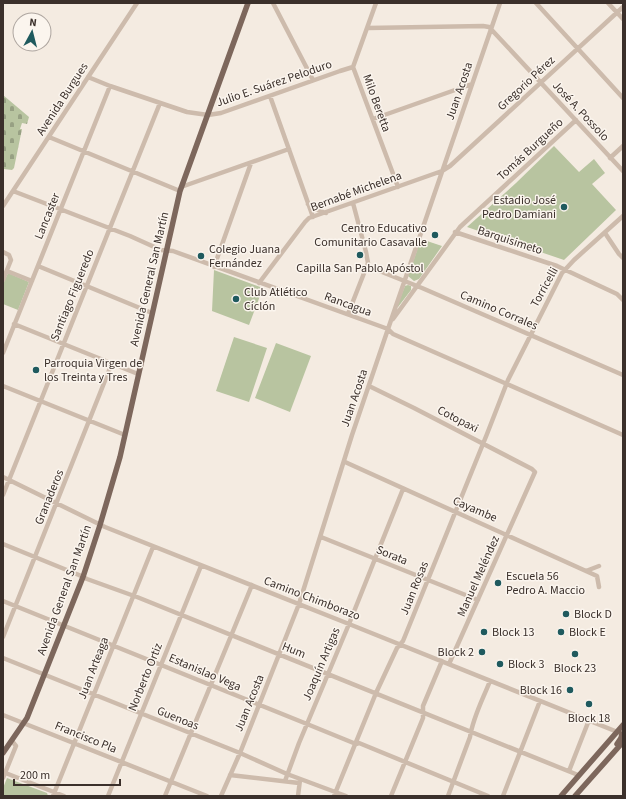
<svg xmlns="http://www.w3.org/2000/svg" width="626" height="799" viewBox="0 0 626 799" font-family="'Source Sans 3',sans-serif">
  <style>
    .green { fill: #b8c4a0 }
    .cemetery { fill: url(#cemetery-stones) }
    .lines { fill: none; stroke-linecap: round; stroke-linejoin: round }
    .minor { stroke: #cdbbac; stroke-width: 4.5 }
    .major { stroke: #7d675c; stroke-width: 5.5 }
    .poi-dot { fill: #1f5a5e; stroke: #fbf5ee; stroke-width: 1.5 }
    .labels { text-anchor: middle; stroke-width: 3; stroke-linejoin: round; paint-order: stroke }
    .street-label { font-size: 12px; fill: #3b302b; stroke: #fbf5ee }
    .poi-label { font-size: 12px; fill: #3b302b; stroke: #fbf5ee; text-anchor: start }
  </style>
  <defs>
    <pattern id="cemetery-stones" width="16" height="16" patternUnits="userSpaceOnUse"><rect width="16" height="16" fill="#b8c4a0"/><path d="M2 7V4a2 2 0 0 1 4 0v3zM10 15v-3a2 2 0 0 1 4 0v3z" fill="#97a083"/></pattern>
  </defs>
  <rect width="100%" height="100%" fill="#f4ebe1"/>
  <path class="green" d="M 554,146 L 579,172 L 594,159 L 605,173 L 592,184 L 616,210 L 564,260 L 467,227 L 516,183 Z
    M 421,239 L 442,246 L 419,279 L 414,281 L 408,276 Z
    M 214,270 L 263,288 L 249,325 L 212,311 Z
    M 8,273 L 29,282 L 18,310 L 3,304 L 3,284 Z
    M 408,285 L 411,286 L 411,290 L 398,307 L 397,306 L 405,286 Z
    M 234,337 L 267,348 L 249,402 L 216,391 Z
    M 276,343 L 311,356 L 290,412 L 255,398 Z
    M 7,778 L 47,793 L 48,796 L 3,796 L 3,788 Z"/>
  <path class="cemetery" d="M 3,95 L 29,117 L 27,124 L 22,123 L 20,129 L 22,129 L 14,168 L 12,170 L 4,169 L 3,171 Z"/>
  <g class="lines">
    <path class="minor" d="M 273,3 L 313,80
      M 376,3 L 353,67 L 398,187
      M 536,3 L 623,98
      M 608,3 L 623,19
      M 368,28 L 483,26 L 489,27 L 623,171
      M 88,77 L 110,86 L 187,112 L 208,115 L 221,113 L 340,71 L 353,67
      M 270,96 L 313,217
      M 373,119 L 472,84
      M 49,137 L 180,191
      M 610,158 L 623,146
      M 181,187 L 289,149
      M 13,191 L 130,236 L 161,250 L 173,251 L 388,329 L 393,334 L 623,435
      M 308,204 L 315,209 L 326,213
      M 3,206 L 137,3
      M 455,232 L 557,266 L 617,294 L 623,300
      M 605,233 L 619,254 L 623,258
      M 3,252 L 9,255 L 11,260 L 3,280
      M 38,266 L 152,313
      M 367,266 L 422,288 L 623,375
      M 214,267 L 251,163
      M 7,271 L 32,281
      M 259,283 L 305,222 L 309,218 L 442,171 L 450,166 L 623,7
      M 348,314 L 368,263 L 366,252 L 353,203
      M 393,319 L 460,227 L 576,120
      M 14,324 L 138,374
      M 3,353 L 110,86
      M 3,386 L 125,435
      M 369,386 L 414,408 L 532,469 L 535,472 L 449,664
      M 345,462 L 597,576 L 599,587
      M 3,477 L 105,527 L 349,624 L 620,733
      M 3,495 L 160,103
      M 321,537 L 478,600
      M 3,544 L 79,575 L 87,579 L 137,597 L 578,775
      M 586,571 L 599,566
      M 3,601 L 307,724 L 356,744 L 359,743 L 488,796
      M 3,637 L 112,363
      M 3,658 L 240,753 L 287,774 L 346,796
      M 3,715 L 207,796
      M 569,771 L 589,720
      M 3,772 L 64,796
      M 230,775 L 299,783
      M 3,778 L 16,746 L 12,741
      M 285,781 L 299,743 L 349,624 L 403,489
      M 53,796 L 153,547
      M 108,796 L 201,566
      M 165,796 L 252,585
      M 221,796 L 240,753 L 299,604 L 352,435 L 388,329 L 500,3
      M 298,796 L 300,780
      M 334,796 L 376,693 L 397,648 L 403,641 L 487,434 L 508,380 L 562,273 L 574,260 L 623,216
      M 391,796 L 423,718 L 423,706 L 442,661
      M 448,796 L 470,737 C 473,717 483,699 490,681
      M 503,796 L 540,701"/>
    <path class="major" d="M 617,744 L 621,738 L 622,734
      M 3,753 L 27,718 L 83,577 L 100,525 L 120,457 L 180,191 L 248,3
      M 561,796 L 623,725
      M 575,796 L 623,742"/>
  </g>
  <g class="poi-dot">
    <circle cx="564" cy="207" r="4"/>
    <circle cx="435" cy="235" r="4"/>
    <circle cx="360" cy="255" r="4"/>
    <circle cx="201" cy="256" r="4"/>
    <circle cx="236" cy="299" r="4"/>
    <circle cx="36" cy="370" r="4"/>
    <circle cx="498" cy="583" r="4"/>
    <circle cx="566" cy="614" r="4"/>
    <circle cx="484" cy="632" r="4"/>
    <circle cx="561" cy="632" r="4"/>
    <circle cx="482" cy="652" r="4"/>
    <circle cx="575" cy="654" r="4"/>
    <circle cx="500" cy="664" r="4"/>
    <circle cx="570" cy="690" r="4"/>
    <circle cx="589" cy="704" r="4"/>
  </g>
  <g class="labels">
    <g class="street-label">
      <text transform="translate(274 83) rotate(-19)" y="4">Julio E. Suárez Peloduro</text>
      <text transform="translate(526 83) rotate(-43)" y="4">Gregorio Pérez</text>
      <text transform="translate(459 91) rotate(-71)" y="4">Juan Acosta</text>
      <text transform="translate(62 99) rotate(-57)" y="4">Avenida Burgues</text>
      <text transform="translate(377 103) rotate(70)" y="4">Milo Beretta</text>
      <text transform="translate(581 111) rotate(47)" y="4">José A. Possolo</text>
      <text transform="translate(530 149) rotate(-43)" y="4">Tomás Burgueño</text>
      <text transform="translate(356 191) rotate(-20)" y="4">Bernabé Michelena</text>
      <text transform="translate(47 216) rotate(-68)" y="4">Lancaster</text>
      <text transform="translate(510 240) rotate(18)" y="4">Barquisimeto</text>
      <text transform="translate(149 279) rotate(-77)" y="4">Avenida General San Martín</text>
      <text transform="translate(544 287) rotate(-61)" y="4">Torricelli</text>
      <text transform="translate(72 295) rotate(-68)" y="4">Santiago Figueredo</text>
      <text transform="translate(348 304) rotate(20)" y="4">Rancagua</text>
      <text transform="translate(499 310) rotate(23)" y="4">Camino Corrales</text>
      <text transform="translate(354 398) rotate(-71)" y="4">Juan Acosta</text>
      <text transform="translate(458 419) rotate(27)" y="4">Cotopaxi</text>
      <text transform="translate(49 497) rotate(-68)" y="4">Granaderos</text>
      <text transform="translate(475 509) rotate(23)" y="4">Cayambe</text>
      <text transform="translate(392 555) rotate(22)" y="4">Sorata</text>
      <text transform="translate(478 576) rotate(-66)" y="4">Manuel Meléndez</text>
      <text transform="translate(414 588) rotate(-68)" y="4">Juan Rosas</text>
      <text transform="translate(64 590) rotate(-70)" y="4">Avenida General San Martín</text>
      <text transform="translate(312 598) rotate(21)" y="4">Camino Chimborazo</text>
      <text transform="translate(294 650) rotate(22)" y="4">Hum</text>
      <text transform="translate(321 664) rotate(-67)" y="4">Joaquín Artigas</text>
      <text transform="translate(93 668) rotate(-69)" y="4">Juan Arteaga</text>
      <text transform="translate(205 672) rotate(23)" y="4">Estanislao Vega</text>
      <text transform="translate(145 677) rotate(-68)" y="4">Norberto Ortiz</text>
      <text transform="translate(249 703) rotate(-68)" y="4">Juan Acosta</text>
      <text transform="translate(178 718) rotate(22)" y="4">Guenoas</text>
      <text transform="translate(86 737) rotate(22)" y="4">Francisco Pla</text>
    </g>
    <g class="poi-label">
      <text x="556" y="204" text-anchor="end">Estadio José<tspan x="556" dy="14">Pedro Damiani</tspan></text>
      <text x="427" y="232" text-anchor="end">Centro Educativo<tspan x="427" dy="14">Comunitario Casavalle</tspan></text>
      <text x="209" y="253">Colegio Juana<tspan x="209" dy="14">Fernández</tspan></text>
      <text x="360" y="272" text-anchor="middle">Capilla San Pablo Apóstol</text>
      <text x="244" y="296">Club Atlético<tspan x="244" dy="14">Cíclón</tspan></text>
      <text x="44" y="367">Parroquia Virgen de<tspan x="44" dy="14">los Treinta y Tres</tspan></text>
      <text x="506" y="580">Escuela 56<tspan x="506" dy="14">Pedro A. Maccio</tspan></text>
      <text x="574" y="618">Block D</text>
      <text x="492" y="636">Block 13</text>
      <text x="569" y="636">Block E</text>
      <text x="474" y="656" text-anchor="end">Block 2</text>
      <text x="508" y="668">Block 3</text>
      <text x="575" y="672" text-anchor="middle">Block 23</text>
      <text x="562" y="694" text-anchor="end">Block 16</text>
      <text x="589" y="722" text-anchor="middle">Block 18</text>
    </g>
  </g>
  <rect width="626" height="799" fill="none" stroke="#3b302b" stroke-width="8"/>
  <g transform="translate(32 32) rotate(7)"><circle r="19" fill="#fbf5ee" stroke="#aea6a0"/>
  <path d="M0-3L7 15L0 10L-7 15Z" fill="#1f5a5e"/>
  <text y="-6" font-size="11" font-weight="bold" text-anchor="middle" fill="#3b302b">N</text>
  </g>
  <path d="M14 779v6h106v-6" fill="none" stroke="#3b302b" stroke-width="2"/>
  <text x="20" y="779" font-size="12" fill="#3b302b" stroke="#fbf5ee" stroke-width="3" paint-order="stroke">200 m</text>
</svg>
